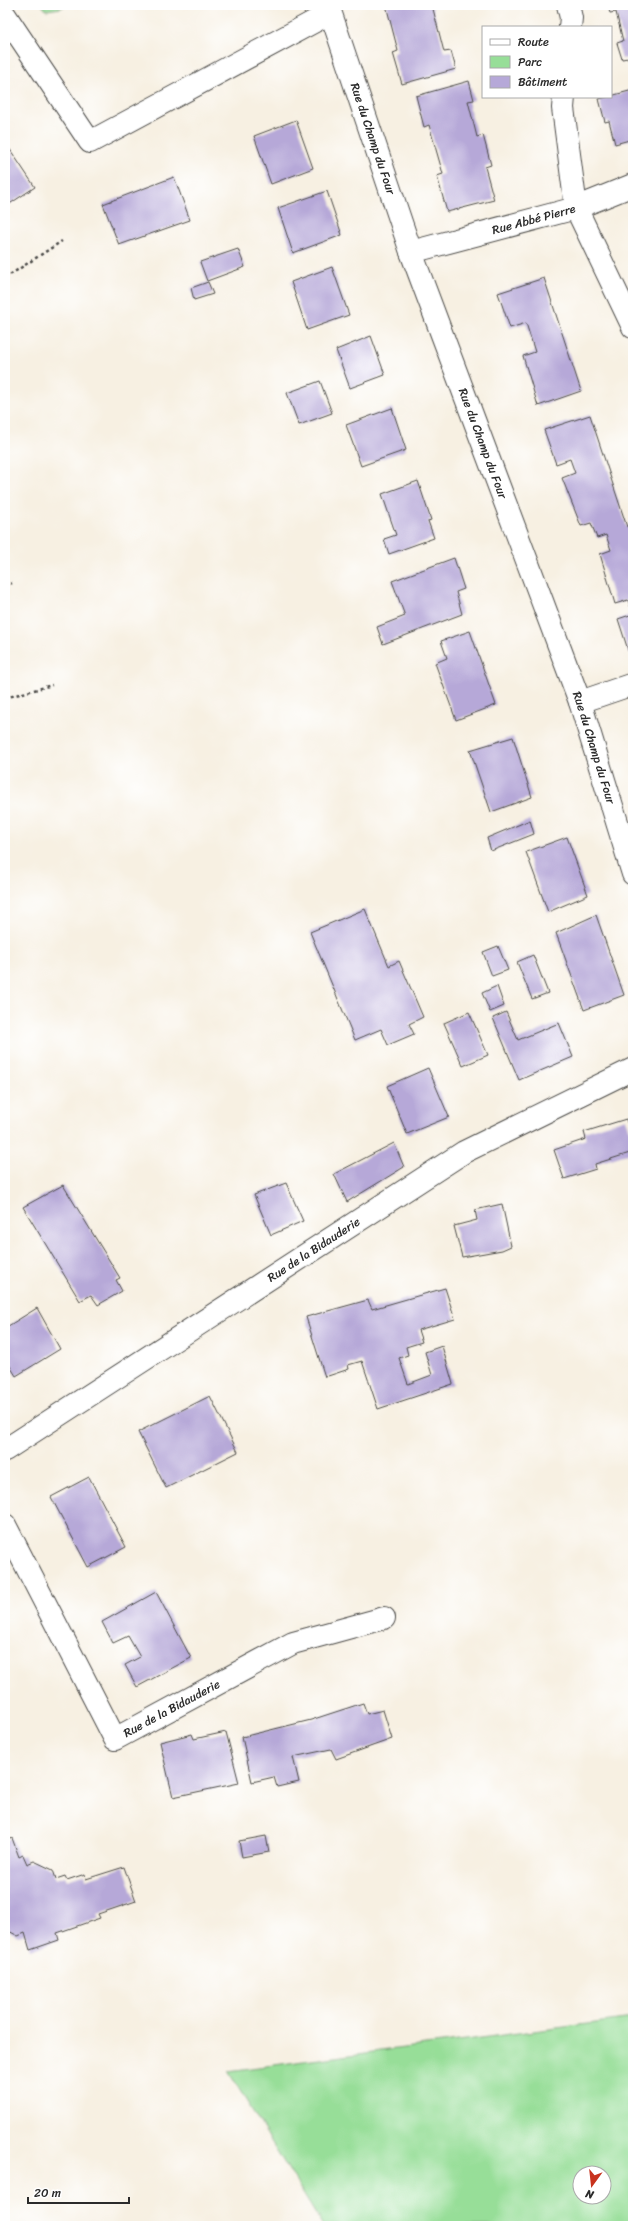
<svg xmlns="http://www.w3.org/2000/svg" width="638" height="2231" viewBox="0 0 638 2231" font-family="Sriracha,sans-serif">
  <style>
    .green { fill: #97de98; stroke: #618462; fill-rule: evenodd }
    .building { fill: #b6a8d8 }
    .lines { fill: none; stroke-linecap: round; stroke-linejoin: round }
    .minor-casing { stroke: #4a4946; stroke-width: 24 }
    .path { stroke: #4a4946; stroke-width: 2.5; stroke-dasharray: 3 3; stroke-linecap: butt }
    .minor { stroke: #fff; stroke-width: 22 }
    .labels { text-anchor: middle; stroke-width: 3; stroke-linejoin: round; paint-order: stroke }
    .street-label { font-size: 12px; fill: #2b2b2b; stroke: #fff }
  </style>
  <rect width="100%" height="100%" fill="#fff"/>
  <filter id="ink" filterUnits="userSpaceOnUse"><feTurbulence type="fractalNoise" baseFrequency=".025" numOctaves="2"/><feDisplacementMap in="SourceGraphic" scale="8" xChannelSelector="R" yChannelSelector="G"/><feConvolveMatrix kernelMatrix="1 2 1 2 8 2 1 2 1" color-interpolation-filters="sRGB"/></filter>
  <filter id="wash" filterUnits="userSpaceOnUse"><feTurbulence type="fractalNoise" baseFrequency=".012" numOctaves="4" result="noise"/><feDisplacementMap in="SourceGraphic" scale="16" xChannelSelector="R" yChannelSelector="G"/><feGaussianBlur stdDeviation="0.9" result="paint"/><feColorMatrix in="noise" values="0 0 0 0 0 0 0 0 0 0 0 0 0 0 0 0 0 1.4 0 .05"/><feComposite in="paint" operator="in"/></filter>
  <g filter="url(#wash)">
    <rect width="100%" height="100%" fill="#f7f0e2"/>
    <path class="green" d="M 42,5 L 66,5 L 61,8 L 46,10 Z
      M 633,2018 L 633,2226 L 323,2226 L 228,2071 ZM 580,2173 L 604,2173 L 604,2197 L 580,2197 Z"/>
    <g id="blocks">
      <path class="building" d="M 386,5 L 432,5 L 444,52 L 451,51 L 456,69 L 402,84 L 393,53 L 398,51 Z
        M 607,5 L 633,5 L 633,71 L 628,58 L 622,59 L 617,43 L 623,41 L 616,12 L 610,13 Z
        M 469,81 L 474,100 L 468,101 L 477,137 L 483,135 L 491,165 L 485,167 L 494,200 L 447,212 L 437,176 L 443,174 L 429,125 L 424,127 L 416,96 Z
        M 633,90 L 633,139 L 615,144 L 609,121 L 605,122 L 599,99 Z
        M 296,120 L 313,168 L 271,184 L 254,136 Z
        M 9,148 L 35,187 L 5,207 L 5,152 Z
        M 174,177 L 190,220 L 119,245 L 103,204 Z
        M 327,191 L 342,235 L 293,253 L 278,208 Z
        M 238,249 L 245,267 L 207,281 L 200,262 Z
        M 332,267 L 349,315 L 307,330 L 291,282 Z
        M 544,278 L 581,391 L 538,406 L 523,356 L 535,352 L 526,323 L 510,328 L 498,293 Z
        M 208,282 L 213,294 L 194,300 L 191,288 Z
        M 371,336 L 385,375 L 350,388 L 336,350 Z
        M 320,381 L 332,413 L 299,425 L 287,393 Z
        M 392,408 L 406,450 L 361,466 L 346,425 Z
        M 590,415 L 627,527 L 633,526 L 633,614 L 628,600 L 615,604 L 600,554 L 611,550 L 606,535 L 597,538 L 591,523 L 581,526 L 562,478 L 575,473 L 570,459 L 556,464 L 544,430 Z
        M 418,481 L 431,520 L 428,521 L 434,538 L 389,554 L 384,539 L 396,535 L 382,494 Z
        M 454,558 L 464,589 L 456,592 L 462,614 L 383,644 L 377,627 L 405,616 L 392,581 Z
        M 633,614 L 633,652 L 629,653 L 618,619 Z
        M 470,631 L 496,705 L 456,720 L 435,663 L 447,658 L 441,641 Z
        M 513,737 L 532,797 L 491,812 L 470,750 Z
        M 530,820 L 534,834 L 491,851 L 487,838 Z
        M 567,837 L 588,895 L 548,912 L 526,852 Z
        M 365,909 L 389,966 L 399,961 L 423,1017 L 409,1024 L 414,1034 L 388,1045 L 381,1029 L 355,1040 L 310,932 Z
        M 596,915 L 624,995 L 584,1010 L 556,933 Z
        M 498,946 L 508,970 L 492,976 L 483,952 Z
        M 533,955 L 548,993 L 532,999 L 517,962 Z
        M 497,986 L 504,1006 L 490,1012 L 482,993 Z
        M 469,1012 L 488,1055 L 463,1066 L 444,1023 Z
        M 506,1012 L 518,1040 L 559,1023 L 573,1057 L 519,1080 L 493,1018 Z
        M 428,1068 L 449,1117 L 407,1134 L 387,1086 Z
        M 626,1119 L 633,1139 L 633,1152 L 595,1164 L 596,1169 L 564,1179 L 554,1150 L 586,1139 L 584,1132 Z
        M 394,1143 L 404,1167 L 347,1202 L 334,1174 Z
        M 286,1183 L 303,1221 L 271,1235 L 254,1195 Z
        M 63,1185 L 120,1278 L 116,1280 L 122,1291 L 98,1305 L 91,1295 L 80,1301 L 23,1207 Z
        M 502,1204 L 511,1246 L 502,1250 L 462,1257 L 454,1226 L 477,1220 L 475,1210 Z
        M 445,1288 L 455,1319 L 418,1330 L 422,1342 L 406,1347 L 408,1355 L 399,1358 L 408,1384 L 432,1375 L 425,1352 L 442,1346 L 453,1384 L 378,1409 L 362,1361 L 348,1365 L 349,1369 L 325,1377 L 306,1317 L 368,1300 L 372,1309 Z
        M 37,1308 L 60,1349 L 16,1376 L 5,1358 L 5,1328 Z
        M 210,1396 L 238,1452 L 166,1488 L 138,1432 Z
        M 89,1477 L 126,1547 L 88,1567 L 51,1497 Z
        M 156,1592 L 191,1658 L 137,1687 L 125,1665 L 140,1657 L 128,1636 L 113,1643 L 102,1622 Z
        M 363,1703 L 367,1714 L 383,1710 L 392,1739 L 336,1759 L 331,1749 L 293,1757 L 299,1782 L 277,1787 L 274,1777 L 252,1782 L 242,1737 L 311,1720 Z
        M 226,1732 L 239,1783 L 173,1797 L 160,1742 L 192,1734 L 194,1739 Z
        M 266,1836 L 269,1852 L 242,1857 L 239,1841 Z
        M 12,1838 L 19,1857 L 23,1855 L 27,1864 L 34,1861 L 53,1870 L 56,1879 L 65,1876 L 67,1880 L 85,1874 L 86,1879 L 124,1867 L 136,1901 L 98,1914 L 100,1918 L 57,1933 L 59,1940 L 30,1950 L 25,1933 L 18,1936 L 5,1929 L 5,1841 Z"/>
    </g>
  </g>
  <g filter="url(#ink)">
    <use href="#blocks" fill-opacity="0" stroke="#4a4946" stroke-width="1"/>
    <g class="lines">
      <g class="minor-casing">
        <g id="minor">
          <path id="s1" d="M 328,5 L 411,252 L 580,702 L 633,874"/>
          <path d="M 568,5 L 571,18 L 570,27"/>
          <path d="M 5,15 L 90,142 L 330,13"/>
          <path d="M 564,97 L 563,108 L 576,208 L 633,185"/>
          <path id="s2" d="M 411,252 L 576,208 L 633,327"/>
          <path d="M 580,702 L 633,684"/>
          <path id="s3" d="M 5,1450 L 464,1152 L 633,1069"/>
          <path id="s4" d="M 5,1525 L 115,1739 L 293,1643 L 384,1618"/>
        </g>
      </g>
      <path class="path" d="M 5,278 L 62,241
        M 5,586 L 12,583
        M 5,698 L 52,685"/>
      <use href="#minor" class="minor"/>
    </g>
  </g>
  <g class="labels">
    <g class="street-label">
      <text dy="4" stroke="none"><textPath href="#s1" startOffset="141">Rue du Champ du Four</textPath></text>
      <text dy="4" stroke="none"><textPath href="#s2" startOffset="127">Rue Abbé Pierre</textPath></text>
      <text dy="4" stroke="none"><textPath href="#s1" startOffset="465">Rue du Champ du Four</textPath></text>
      <text dy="4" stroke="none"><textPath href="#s1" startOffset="789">Rue du Champ du Four</textPath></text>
      <text dy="4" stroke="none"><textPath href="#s3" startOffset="368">Rue de la Bidauderie</textPath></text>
      <text dy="4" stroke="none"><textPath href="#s4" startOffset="305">Rue de la Bidauderie</textPath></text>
    </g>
  </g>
  <rect width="638" height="2231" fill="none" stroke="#fff" stroke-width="20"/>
  <rect x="482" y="26" width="130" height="72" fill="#ffffff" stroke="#aaaaaa"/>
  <rect x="490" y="39" width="20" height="6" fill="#ffffff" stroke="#aaaaaa"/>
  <text x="518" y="46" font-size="12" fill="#2b2b2b">Route</text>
  <rect x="490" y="56" width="20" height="12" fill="#97de98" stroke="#aaaaaa"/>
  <text x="518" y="66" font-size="12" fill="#2b2b2b">Parc</text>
  <rect x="490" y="76" width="20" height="12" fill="#b6a8d8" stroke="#aaaaaa"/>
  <text x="518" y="86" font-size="12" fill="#2b2b2b">Bâtiment</text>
  <g transform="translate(592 2185) rotate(195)"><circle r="19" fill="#ffffff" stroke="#aaaaaa"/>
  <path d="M0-3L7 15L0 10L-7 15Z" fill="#c8321e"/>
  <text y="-6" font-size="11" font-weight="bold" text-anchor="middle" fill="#2b2b2b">N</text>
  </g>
  <path d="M28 2197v6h101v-6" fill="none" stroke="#2b2b2b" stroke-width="2"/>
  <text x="34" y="2197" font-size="12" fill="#2b2b2b" stroke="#ffffff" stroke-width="3" paint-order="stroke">20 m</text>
</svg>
